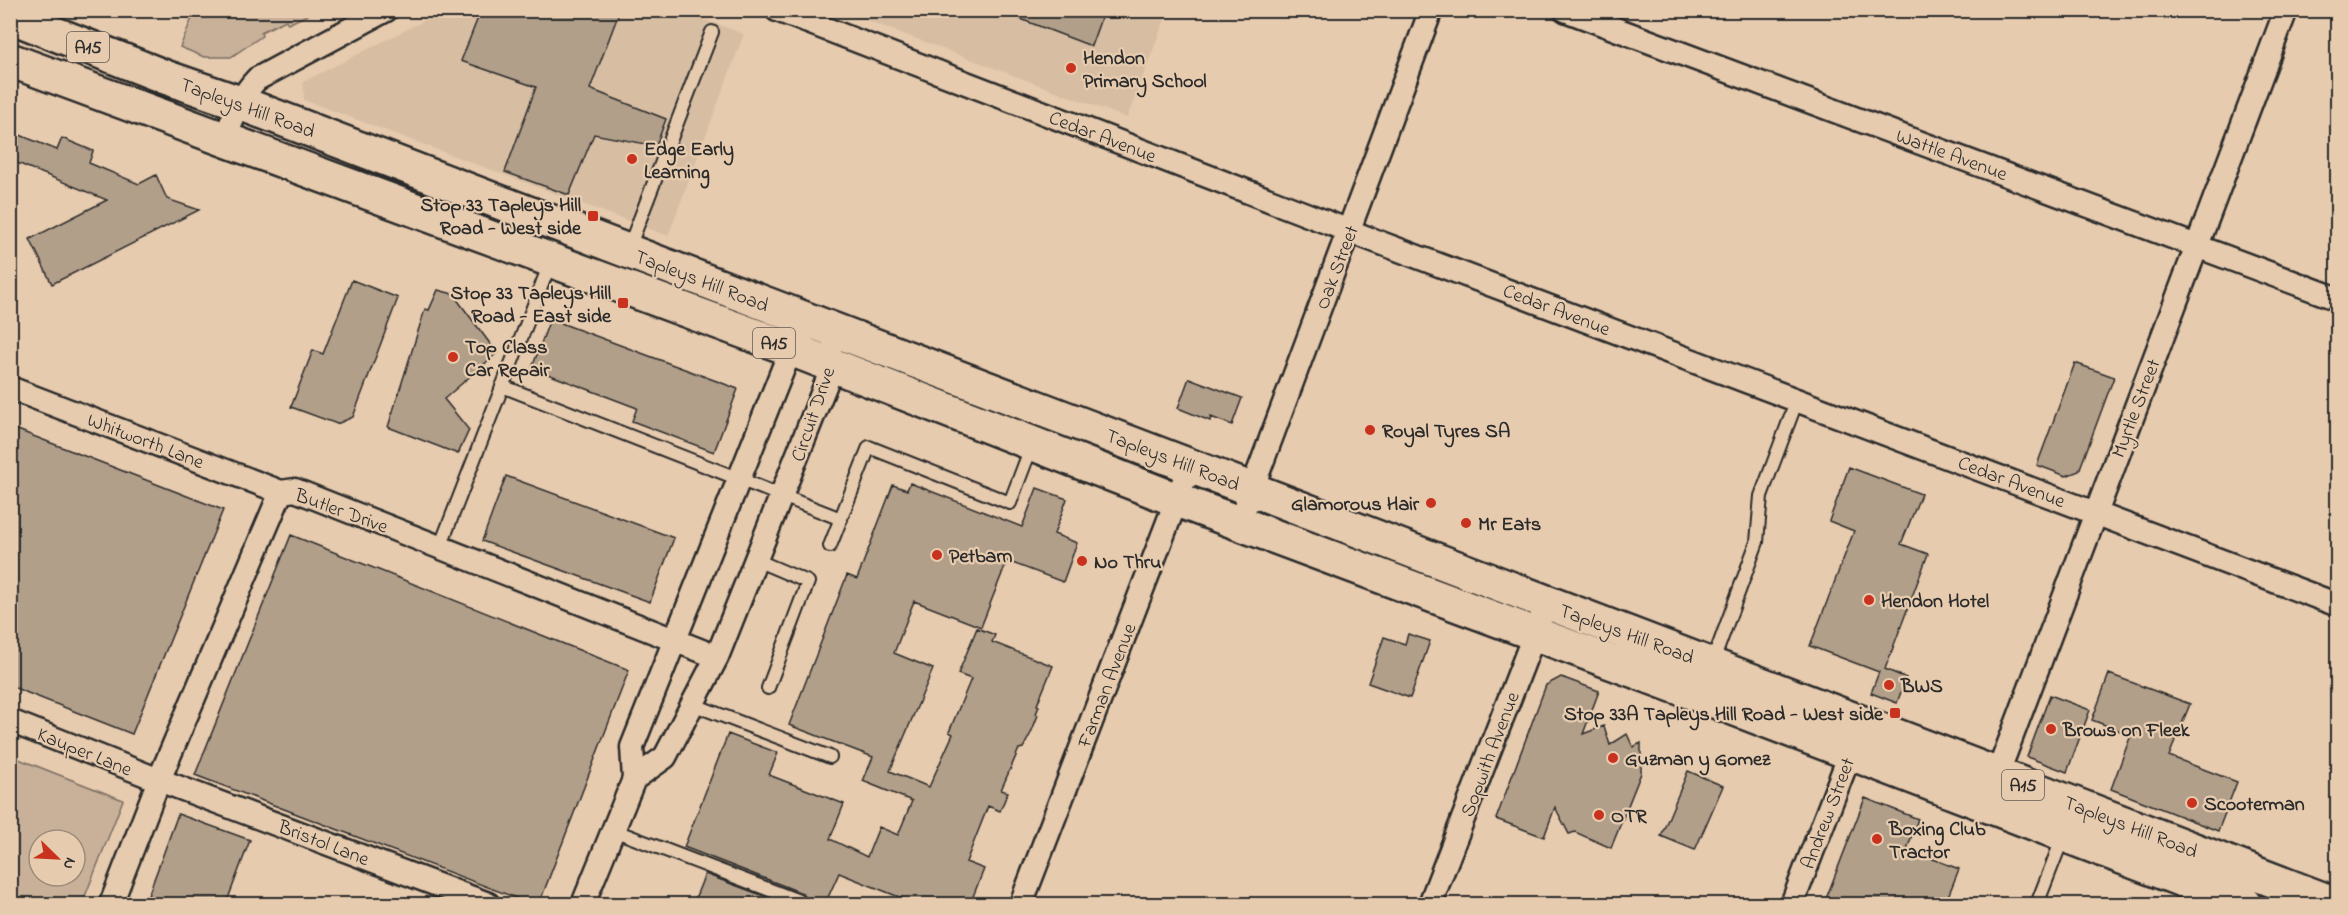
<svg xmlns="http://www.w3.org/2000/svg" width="2348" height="915" viewBox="0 0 2348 915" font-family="'Indie Flower',sans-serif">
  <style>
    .built { fill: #d7bea3 }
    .green { fill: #c8b099; stroke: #7a6e62; stroke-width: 1.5; fill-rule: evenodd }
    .building { fill: #b29f8a; stroke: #2b2b2b; stroke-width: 1.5 }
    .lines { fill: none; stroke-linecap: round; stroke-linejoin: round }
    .service-casing { stroke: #2b2b2b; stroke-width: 16 }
    .minor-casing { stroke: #2b2b2b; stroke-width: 27 }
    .primary-casing { stroke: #2b2b2b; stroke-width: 38 }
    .service { stroke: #e7cbae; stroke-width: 12 }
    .minor { stroke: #e7cbae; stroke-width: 22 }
    .primary { stroke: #e7cbae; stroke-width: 33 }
    .poi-dot { fill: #c8321e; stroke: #e7cbae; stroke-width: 2 }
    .labels { text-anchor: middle; stroke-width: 4.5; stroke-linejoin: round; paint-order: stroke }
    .shield { fill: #e7cbae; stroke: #635b52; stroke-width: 1.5 }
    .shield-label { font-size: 18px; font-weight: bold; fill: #2b2b2b }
    .poi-label { font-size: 20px; font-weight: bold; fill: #2b2b2b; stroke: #e7cbae; text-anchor: start }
    .street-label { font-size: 20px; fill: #2b2b2b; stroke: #e7cbae }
  </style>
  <rect width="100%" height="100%" fill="#e7cbae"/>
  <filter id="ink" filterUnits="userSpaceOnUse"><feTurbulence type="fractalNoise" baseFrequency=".0167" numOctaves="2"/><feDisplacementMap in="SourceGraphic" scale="12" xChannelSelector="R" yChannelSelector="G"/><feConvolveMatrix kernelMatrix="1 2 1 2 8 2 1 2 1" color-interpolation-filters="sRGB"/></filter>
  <g filter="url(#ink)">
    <path class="built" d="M 443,11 L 681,11 L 744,34 L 668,236 L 304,100 L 303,82 Z
      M 842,11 L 1168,11 L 1127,118 Z"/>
    <path class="green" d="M 195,11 L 195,10 L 316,11 L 288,24 L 286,20 L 261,32 L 262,36 L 231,57 L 204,57 L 180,47 Z
      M 11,756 L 123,800 L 82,904 L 11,904 ZM 39,840 L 75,840 L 75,876 L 39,876 Z"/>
    <path class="building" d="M 481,10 L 620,10 L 590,89 L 666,119 L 656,146 L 594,134 L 569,195 L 505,172 L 536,87 L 461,61 Z
      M 1002,10 L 1104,10 L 1091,46 L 1002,12 Z
      M 10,131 L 57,150 L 62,138 L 93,151 L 89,163 L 139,184 L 156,175 L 167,199 L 199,210 L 52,284 L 30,239 L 107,200 L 10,160 Z
      M 352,280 L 398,298 L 353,417 L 337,424 L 291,407 L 313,350 L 323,354 Z
      M 438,290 L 453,294 L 497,353 L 444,399 L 469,430 L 458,454 L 388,427 L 425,309 L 429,310 Z
      M 550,319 L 738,389 L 714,452 L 632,421 L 637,408 L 532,368 Z
      M 2075,363 L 2114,377 L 2079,471 L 2066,476 L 2037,465 Z
      M 1189,378 L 1242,398 L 1232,425 L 1211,417 L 1210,421 L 1178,408 Z
      M 10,427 L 223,510 L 132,734 L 10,686 Z
      M 1849,467 L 1921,494 L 1901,544 L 1928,554 L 1885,669 L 1906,678 L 1897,703 L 1871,693 L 1879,672 L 1810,646 L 1854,531 L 1829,521 Z
      M 506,476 L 674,538 L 650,602 L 482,541 Z
      M 910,483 L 1022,527 L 1037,488 L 1067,499 L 1054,534 L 1077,543 L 1063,582 L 1007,561 L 981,627 L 914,601 L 894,653 L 933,669 L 890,771 L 929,787 L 953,734 L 949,732 L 971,679 L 958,674 L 977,628 L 995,635 L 992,642 L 1053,666 L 1037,705 L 1039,706 L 1036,714 L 1038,715 L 1031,733 L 1023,748 L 1019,749 L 1001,790 L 1008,792 L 1000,811 L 988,806 L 966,862 L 984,869 L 970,904 L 902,904 L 904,899 L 839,873 L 825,904 L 806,904 L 807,899 L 802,893 L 684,847 L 728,734 L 778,753 L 769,775 L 844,804 L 830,839 L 867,857 L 879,827 L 898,835 L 912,801 L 863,781 L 873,757 L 789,725 L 847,575 L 857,579 L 893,485 L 907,490 Z
      M 291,535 L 629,670 L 539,904 L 532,904 L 195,775 Z
      M 1408,634 L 1430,641 L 1410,698 L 1368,683 L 1384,637 L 1405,644 Z
      M 2109,674 L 2190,704 L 2169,756 L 2237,782 L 2218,831 L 2111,789 L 2131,735 L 2092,720 Z
      M 1561,677 L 1599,691 L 1583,734 L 1604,726 L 1610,745 L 1627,734 L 1633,747 L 1641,743 L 1641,773 L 1611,848 L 1575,832 L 1569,834 L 1555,807 L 1544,837 L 1496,819 L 1546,685 Z
      M 2050,695 L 2090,710 L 2067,772 L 2027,757 Z
      M 1688,771 L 1723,786 L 1695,850 L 1661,836 Z
      M 1865,798 L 1918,819 L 1907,849 L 1959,869 L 1945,904 L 1824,904 Z
      M 178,814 L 250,840 L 226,904 L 145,904 Z
      M 705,874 L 785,904 L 693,904 Z"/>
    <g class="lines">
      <g class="service-casing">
        <path id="service" d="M 628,250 L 712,32
          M 502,386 L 841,519
          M 830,546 L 869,447 L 1010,503 L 1032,445
          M 440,547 L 551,261
          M 756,560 L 808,582 L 768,688
          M 1712,664 L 1757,542 L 1761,496 L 1797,400
          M 692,704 L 830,757
          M 613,830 L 799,901
          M 2037,904 L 2063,837"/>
      </g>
      <g class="minor-casing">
        <path id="minor" d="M 777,10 L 1365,237 L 2338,605
          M 1565,10 L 2338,299
          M 224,141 C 233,119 240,96 257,79 L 386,10
          M 10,388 L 281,492
          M 1239,524 L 1431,10
          M 10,721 L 159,780 L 488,904
          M 634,779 L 665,757 L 717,657 L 833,366 L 830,352
          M 1993,786 L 2286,10
          M 111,904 L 159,780 L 281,492 L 295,490 L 717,657
          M 583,904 L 634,779 L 632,747 L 791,349 L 802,342
          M 1021,904 L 1190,465
          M 1430,904 L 1540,620
          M 1792,904 L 1855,741"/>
      </g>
      <g class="primary-casing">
        <path id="primary" d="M 10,16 L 165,77 L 240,103 C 938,370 1637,636 2335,904
          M 10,60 L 791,349 L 1177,500 L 1699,695 L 2245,904"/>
      </g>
      <use href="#service" class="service"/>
      <use href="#minor" class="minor"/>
      <use href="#primary" class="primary"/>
    </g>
  </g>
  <g class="poi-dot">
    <circle cx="1071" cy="68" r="6"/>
    <circle cx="632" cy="159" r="6"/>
    <rect x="587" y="210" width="12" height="12" rx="3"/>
    <rect x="617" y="297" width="12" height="12" rx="3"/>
    <circle cx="453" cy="357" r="6"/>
    <circle cx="1370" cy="430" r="6"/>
    <circle cx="1431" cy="503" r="6"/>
    <circle cx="1466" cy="523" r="6"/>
    <circle cx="937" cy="555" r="6"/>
    <circle cx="1082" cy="561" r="6"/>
    <circle cx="1869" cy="600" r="6"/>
    <circle cx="1889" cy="685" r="6"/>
    <rect x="1889" y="707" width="12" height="12" rx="3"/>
    <circle cx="2051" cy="729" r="6"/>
    <circle cx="1613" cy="758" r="6"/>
    <circle cx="2192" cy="803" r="6"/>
    <circle cx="1599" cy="815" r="6"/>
    <circle cx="1877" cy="839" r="6"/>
  </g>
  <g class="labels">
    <g class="shield">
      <rect x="67" y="32" width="42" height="30" rx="4.5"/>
      <rect x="753" y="328" width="42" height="30" rx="4.5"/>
      <rect x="2002" y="770" width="42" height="30" rx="4.5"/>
    </g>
    <g class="shield-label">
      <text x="88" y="53">A15</text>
      <text x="774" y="349">A15</text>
      <text x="2023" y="791">A15</text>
    </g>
    <g class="poi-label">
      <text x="1083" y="64">Hendon<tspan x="1083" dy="23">Primary School</tspan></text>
      <text x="644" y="155">Edge Early<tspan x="644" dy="23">Learning</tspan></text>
      <text x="581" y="211" text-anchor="end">Stop 33 Tapleys Hill<tspan x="581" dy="23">Road - West side</tspan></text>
      <text x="611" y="299" text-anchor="end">Stop 33 Tapleys Hill<tspan x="611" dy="23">Road - East side</tspan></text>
      <text x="465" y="353">Top Class<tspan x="465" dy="23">Car Repair</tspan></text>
      <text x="1382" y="437">Royal Tyres SA</text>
      <text x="1419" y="510" text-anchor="end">Glamorous Hair</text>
      <text x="1478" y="530">Mr Eats</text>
      <text x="949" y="562">Petbarn</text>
      <text x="1094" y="568">No Thru</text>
      <text x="1881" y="607">Hendon Hotel</text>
      <text x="1901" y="692">BWS</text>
      <text x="1883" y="720" text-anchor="end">Stop 33A Tapleys Hill Road - West side</text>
      <text x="2063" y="736">Brows on Fleek</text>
      <text x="1625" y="765">Guzman y Gomez</text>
      <text x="2204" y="810">Scooterman</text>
      <text x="1611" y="822">OTR</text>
      <text x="1889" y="835">Boxing Club<tspan x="1889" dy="23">Tractor</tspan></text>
    </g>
    <g class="street-label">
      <text transform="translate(248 107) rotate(20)" y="7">Tapleys Hill Road</text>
      <text transform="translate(1103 136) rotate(21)" y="7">Cedar Avenue</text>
      <text transform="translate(1952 154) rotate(20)" y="7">Wattle Avenue</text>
      <text transform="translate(1336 267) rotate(-69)" y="7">Oak Street</text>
      <text transform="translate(702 280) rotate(21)" y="7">Tapleys Hill Road</text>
      <text transform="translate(1557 309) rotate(21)" y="7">Cedar Avenue</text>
      <text transform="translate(2135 408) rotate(-69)" y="7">Myrtle Street</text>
      <text transform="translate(812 414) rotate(-71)" y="7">Circuit Drive</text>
      <text transform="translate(146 440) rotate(21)" y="7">Whitworth Lane</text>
      <text transform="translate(1173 459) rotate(21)" y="7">Tapleys Hill Road</text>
      <text transform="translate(2012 481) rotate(21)" y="7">Cedar Avenue</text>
      <text transform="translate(342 510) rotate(20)" y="7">Butler Drive</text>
      <text transform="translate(1627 633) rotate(20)" y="7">Tapleys Hill Road</text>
      <text transform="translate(1106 685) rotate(-69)" y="7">Farman Avenue</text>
      <text transform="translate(85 751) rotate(22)" y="7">Kauper Lane</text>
      <text transform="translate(1489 754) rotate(-69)" y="7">Sopwith Avenue</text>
      <text transform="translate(1827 813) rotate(-69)" y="7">Andrew Street</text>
      <text transform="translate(2131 826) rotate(21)" y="7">Tapleys Hill Road</text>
      <text transform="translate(324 842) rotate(21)" y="7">Bristol Lane</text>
    </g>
  </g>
  <rect width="2348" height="915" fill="none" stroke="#e7cbae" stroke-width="36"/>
  <rect x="18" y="18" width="2312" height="879" fill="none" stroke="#2b2b2b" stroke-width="2" filter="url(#ink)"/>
  <g transform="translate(57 858) rotate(114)"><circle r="28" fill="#e7cbae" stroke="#9c8b7a" stroke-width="1.5"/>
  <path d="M0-4.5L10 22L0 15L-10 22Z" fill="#c8321e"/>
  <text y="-9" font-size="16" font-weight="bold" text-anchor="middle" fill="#2b2b2b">N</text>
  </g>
</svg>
